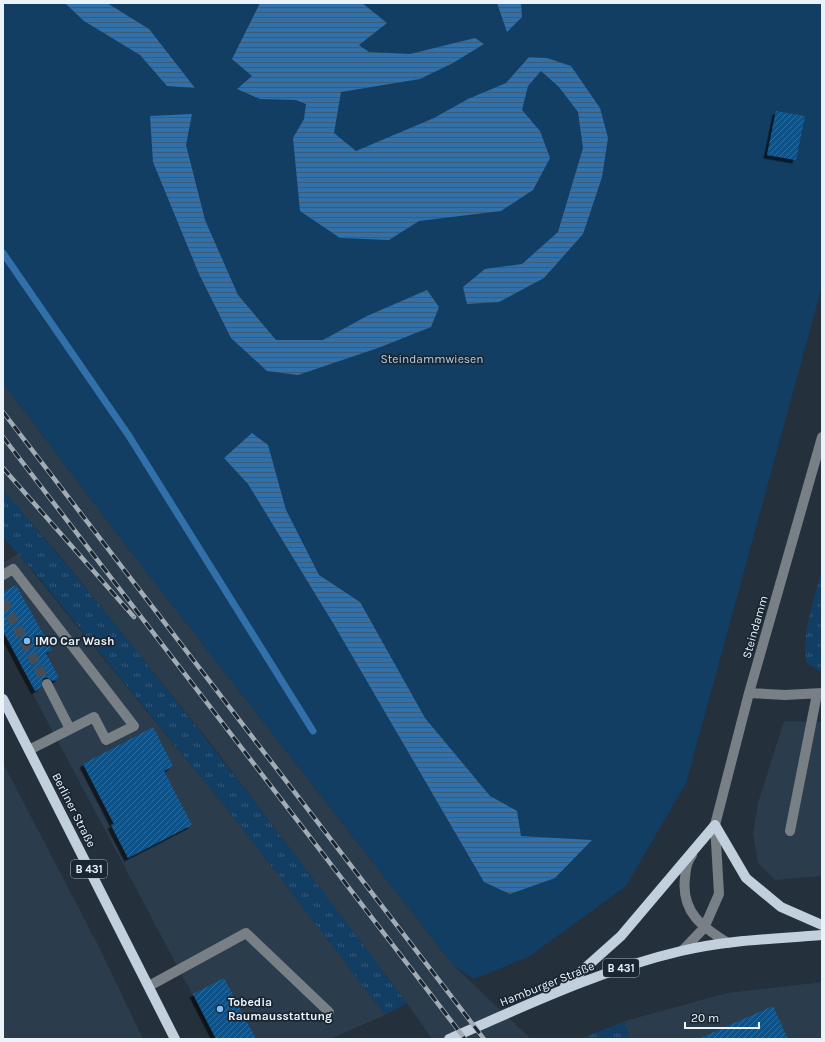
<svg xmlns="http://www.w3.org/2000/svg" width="825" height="1042" viewBox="0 0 825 1042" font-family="Karla,sans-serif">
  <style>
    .built { fill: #2b3c4d }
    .grass { fill: url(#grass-tufts) }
    .green { fill: #133e64 }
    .water { fill: url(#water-rules) }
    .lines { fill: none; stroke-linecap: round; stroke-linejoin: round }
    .stream { stroke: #3170a8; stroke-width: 7 }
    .building { fill: url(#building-hatch); filter: url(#shadow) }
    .minor-tunnel { stroke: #424d58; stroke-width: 10; stroke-dasharray: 10 5; stroke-linecap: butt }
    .minor { stroke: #787f85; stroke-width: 10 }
    .major { stroke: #c2cfdc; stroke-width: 10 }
    .rail-casing { stroke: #a2acb5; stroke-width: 4.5 }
    .rail { stroke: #1a2632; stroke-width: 3; stroke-dasharray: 9; stroke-linecap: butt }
    .poi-dot { fill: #7ebdf9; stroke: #1a2632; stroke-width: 1.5 }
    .labels { text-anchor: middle; stroke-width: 3.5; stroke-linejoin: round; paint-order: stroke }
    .shield { fill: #1a2632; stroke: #acb5be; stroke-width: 1 }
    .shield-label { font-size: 11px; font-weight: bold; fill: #eaf2fa }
    .park-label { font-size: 12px; fill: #b1d0f0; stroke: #1a2632 }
    .street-label { font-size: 12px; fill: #eaf2fa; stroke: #1a2632 }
    .poi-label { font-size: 12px; font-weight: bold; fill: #eaf2fa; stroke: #1a2632; text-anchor: start }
  </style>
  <defs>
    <pattern id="grass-tufts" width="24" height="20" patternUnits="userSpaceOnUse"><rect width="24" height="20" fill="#133e64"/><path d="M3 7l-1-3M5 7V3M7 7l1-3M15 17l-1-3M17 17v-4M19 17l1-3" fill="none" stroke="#365a7b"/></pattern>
    <pattern id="water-rules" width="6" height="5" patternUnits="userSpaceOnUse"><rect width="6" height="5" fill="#3170a8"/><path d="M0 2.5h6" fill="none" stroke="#3d5b75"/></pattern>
    <pattern id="building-hatch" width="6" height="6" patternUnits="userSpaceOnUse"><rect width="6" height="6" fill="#0e5389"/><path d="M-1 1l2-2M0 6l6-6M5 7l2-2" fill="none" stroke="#316c9b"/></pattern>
    <filter id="shadow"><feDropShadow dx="-3.5" dy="3.5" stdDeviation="0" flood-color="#0009"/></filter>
  </defs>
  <rect width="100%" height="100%" fill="#24303c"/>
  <path class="built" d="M 3,383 L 134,556 L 453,965 L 531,1039 L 432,1039 L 407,1003 L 212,745 L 65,562 L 3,490 Z
    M 18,554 L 240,825 L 385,1015 L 330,1039 L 216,1039 L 3,638 L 3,563 Z
    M 784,721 L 822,722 L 822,876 L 775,880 L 758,863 L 753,834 L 758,803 Z
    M 3,763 L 99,947 L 143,1039 L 3,1039 Z
    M 822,982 L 822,1039 L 630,1039 L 625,1021 L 727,993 Z"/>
  <path class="grass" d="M 3,490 C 145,655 276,829 407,1003 L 385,1015 L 240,825 L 41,580 L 3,537 Z
    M 822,570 L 822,673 L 806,662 C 802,631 814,599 822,570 Z
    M 625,1021 L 630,1039 L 580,1039 Z"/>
  <path class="green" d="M 3,3 L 822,3 L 822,286 L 686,783 L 626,886 L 530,956 L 474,979 L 453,965 L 134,556 L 3,383 Z"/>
  <path class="water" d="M 65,3 L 107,3 L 149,29 L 195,88 L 167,86 L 140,55 L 84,21 Z
    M 260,3 L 362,3 L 387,23 L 359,45 L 369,52 L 410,54 L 475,38 L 484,44 L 453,63 L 420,79 L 341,92 L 334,133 L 356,151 L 434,118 L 468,99 L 506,83 L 529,57 L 547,58 L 571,66 L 600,108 L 608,138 L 602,177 L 583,234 L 544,278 L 499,302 L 467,304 L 463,287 L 485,269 L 522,264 L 558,232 L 583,148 L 578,112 L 559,87 L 541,71 L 528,86 L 522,110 L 540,131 L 550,158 L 533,190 L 501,211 L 419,221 L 389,240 L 340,238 L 300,211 L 293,138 L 304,119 L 306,104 L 296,100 L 260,99 L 237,89 L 252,76 L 232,59 Z
    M 497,3 L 521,3 L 522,17 L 507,32 Z
    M 192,114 L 186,145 L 205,220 L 238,295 L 276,340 L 323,340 L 367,316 L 427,290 L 439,307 L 431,327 L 378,348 L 298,375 L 267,371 L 231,338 L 199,274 L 153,162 L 150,116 Z
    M 252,433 L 268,445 L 286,510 L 319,575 L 360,602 L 425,718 L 490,796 L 517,811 L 521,836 L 592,840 L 555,878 L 510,894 L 484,882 L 333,623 L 248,484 L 224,458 Z"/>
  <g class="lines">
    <path class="stream" d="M 3,253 L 129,436 L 313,731"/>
  </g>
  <path class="building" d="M 776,111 L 805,116 L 796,160 L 767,155 Z
    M 16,585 L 52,650 L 46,653 L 59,678 L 53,681 L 48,678 L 44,678 L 41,683 L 41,687 L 35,691 L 3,631 L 3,592 Z
    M 153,727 L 173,766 L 164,771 L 192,825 L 128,858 L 111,825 L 114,824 L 83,764 Z
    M 224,978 L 256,1039 L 216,1039 L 193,994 Z
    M 773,1006 L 788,1039 L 698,1039 Z"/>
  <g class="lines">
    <path class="minor-tunnel" d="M 3,601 L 47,684"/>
    <path class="minor" d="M 3,575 L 13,569 L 134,726 L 106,740 L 94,717 L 29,750
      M 47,684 L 70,729
      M 749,693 L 785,695 L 822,693
      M 790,831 L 817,694
      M 692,855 C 686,863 686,869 685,878 C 681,912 702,927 728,943
      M 683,950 L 704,928 L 719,894 L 715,825 L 749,693 L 822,437
      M 149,986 L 246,933 L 329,1012"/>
    <path class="major" d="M 3,699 L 175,1039
      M 565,986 L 621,936 L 715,825 L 746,878 L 781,907 L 822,925
      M 449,1039 C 525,1006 600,970 681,951 C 727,940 775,939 822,935"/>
    <g class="rail-casing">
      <path id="rail" d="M 3,412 L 484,1039
        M 3,437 L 465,1039
        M 3,468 L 134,617"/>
    </g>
    <use href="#rail" class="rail"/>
  </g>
  <g class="poi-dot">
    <circle cx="27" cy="641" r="4"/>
    <circle cx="220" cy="1009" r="4"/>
  </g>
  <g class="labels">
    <g class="shield">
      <rect x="71" y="860" width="36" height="18" rx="3"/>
      <rect x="603" y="959" width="36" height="18" rx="3"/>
    </g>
    <g class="shield-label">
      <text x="89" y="873">B 431</text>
      <text x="621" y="972">B 431</text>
    </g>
    <g class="park-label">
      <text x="432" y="363">Steindammwiesen</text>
    </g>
    <g class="street-label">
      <text transform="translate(755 627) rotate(-74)" y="4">Steindamm</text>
      <text transform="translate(74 810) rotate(63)" y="4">Berliner Straße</text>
      <text transform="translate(547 984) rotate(-22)" y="4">Hamburger Straße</text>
    </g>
    <g class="poi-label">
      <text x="35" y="645">IMO Car Wash</text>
      <text x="228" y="1006">Tobedia<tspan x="228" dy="14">Raumausstattung</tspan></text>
    </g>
  </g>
  <rect width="825" height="1042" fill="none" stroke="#eaf2fa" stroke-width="8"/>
  <path d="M685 1022v6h74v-6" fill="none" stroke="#eaf2fa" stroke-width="2"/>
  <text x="691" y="1022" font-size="12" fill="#eaf2fa" stroke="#1a2632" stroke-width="3" paint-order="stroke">20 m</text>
</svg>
